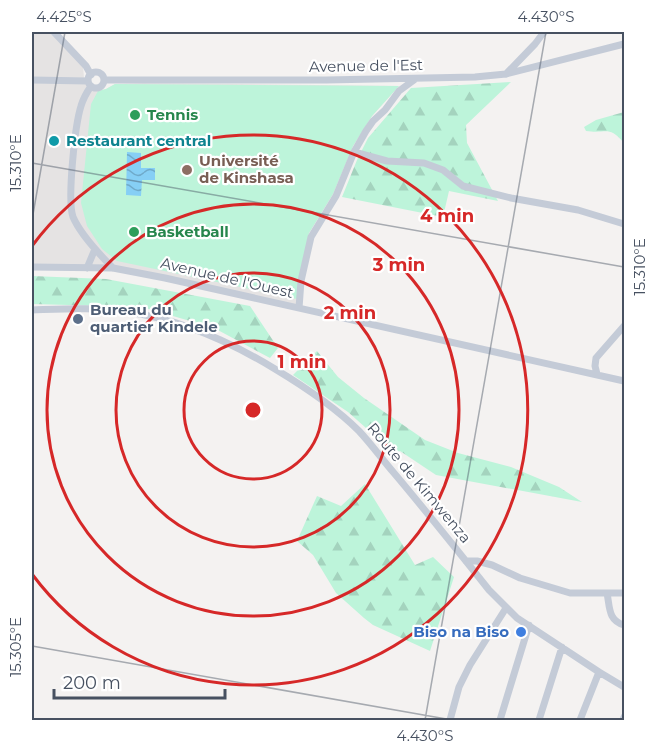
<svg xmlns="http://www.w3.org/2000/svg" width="656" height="752" viewBox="0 0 656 752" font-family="Montserrat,sans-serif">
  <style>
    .education { fill: #e5e3e3 }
    .grass { fill: #bdf4da }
    .forest { fill: url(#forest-firs) }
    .water { fill: url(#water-waves) }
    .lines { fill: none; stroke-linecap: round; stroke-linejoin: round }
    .minor { stroke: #c4cbd7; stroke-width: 7 }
    .ticks { fill: none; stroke: #475161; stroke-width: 1.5; stroke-opacity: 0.45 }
    .ring { fill: none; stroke: #d62828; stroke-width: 3 }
    .leisure-dot { fill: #2e9e5b; stroke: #fff; stroke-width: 2 }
    .culture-dot { fill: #0f9aa8; stroke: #fff; stroke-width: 2 }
    .education-dot { fill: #8d6e63; stroke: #fff; stroke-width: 2 }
    .service-dot { fill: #5c6f8a; stroke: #fff; stroke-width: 2 }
    .shop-dot { fill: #3f7fe0; stroke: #fff; stroke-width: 2 }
    .labels { text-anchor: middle; stroke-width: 4.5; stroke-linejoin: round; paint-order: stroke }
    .street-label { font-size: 15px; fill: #475161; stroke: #fff }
    .leisure-label { font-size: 15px; font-weight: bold; fill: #27864d; stroke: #fff; text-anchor: start }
    .culture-label { font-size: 15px; font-weight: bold; fill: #0d838f; stroke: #fff; text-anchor: start }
    .education-label { font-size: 15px; font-weight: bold; fill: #785e54; stroke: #fff; text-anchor: start }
    .service-label { font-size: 15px; font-weight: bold; fill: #4e5e75; stroke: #fff; text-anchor: start }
    .shop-label { font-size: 15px; font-weight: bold; fill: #366cbe; stroke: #fff; text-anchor: end }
    .centre { fill: #d62828; stroke: #fff; stroke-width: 3 }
    .ring-label { font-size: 18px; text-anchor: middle; font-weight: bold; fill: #d62828; stroke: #fff; stroke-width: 4.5; stroke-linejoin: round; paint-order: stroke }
    .neatline { fill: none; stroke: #475161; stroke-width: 2 }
    .ticks-label { font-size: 15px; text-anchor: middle; fill: #475161 }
  </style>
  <defs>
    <pattern id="forest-firs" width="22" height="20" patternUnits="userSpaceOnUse" patternTransform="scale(1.5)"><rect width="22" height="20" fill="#bdf4da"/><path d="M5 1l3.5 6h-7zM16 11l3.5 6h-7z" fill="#a4d3be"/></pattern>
    <pattern id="water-waves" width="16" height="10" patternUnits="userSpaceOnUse" patternTransform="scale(1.5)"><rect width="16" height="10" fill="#86cff5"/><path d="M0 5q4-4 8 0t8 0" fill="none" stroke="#6faaca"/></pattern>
  </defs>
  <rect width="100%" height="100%" fill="#f4f2f1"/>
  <path class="education" d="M 32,32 L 51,32 L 83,66 L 84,78 L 86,83 L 91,88 L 98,91 L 106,89 L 115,84 L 143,83 L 399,86 L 372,116 L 353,146 L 333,194 L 309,233 L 297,306 L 118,267 L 32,264 Z"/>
  <path class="grass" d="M 115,84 L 399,86 L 372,116 L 353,146 L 333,194 L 309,233 L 297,299 L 117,261 L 102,249 L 87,226 L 81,203 L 91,104 L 98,91 L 106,89 Z"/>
  <path class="forest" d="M 511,82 L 466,125 L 467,143 L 498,201 L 449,191 L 443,217 L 342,197 L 357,160 L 368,138 L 411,88 Z
    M 624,112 L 624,143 C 608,125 608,134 586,131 L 584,127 L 596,120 Z
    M 32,276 L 106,279 L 250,306 L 278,348 L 270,358 L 214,328 L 142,307 L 32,304 Z
    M 317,351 L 338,377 L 364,398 L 425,440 L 458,453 L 511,467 L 559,487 L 582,502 L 436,475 L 400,451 L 388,457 L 375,436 L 348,412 L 293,375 Z
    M 365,484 L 415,565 L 433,557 L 454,577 L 430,651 L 373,625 L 364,618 L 336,593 L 313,555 L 297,541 L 317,496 L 341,506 Z"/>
  <path class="water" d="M 127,152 L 141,153 L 141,168 L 155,168 L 155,180 L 142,180 L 141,196 L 126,195 Z"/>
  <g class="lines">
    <path class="minor" d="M 54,32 L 86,66 L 91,75
      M88 80a8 8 0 1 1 16 0a8 8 0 1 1-16 0Z
      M 506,74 L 535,44 L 544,32
      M 32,80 L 88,81
      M 105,80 L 326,80 L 475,77 L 506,74 L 624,44
      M 91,86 C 87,92 83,99 81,106 C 75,125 67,200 73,217 C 80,233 101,256 113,268
      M 354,152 L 387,161 L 424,163 L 443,170 L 463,186 L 511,198 L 578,210 L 624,224
      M 32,267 L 113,268 L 165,278 L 624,381
      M 87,268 L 95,249
      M 299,308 L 301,281 L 311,237 L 336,196 L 354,152 L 366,131 L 373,121 L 385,110 L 399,91 L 414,80
      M 32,310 C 63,309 96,307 127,312 C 180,319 229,341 275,369 C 305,387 334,406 359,431 C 372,445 382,459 394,473 C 426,511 458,551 489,590 L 517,618 L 599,672 L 624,687
      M 597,374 L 595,366 L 596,358 L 624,326
      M 466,561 L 477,561 L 492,565 L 520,578 L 570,593 L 624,593
      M 607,593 C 610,608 608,620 624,625
      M 450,720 L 459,687 L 470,665 L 506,608
      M 500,720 L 529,625
      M 539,720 L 562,647
      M 580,720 L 599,672
      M 623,720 L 624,717"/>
  </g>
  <path class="ticks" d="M 32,163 L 624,267M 32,220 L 65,32M 32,646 L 452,720M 425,720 L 546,32"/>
  <g class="ring">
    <circle cx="253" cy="410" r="69"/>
    <circle cx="253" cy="410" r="137"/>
    <circle cx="253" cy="410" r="206"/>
    <path d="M32 246A275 275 0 1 1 32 574"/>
  </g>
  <g class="leisure-dot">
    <circle cx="135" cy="115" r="6"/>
    <circle cx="134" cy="232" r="6"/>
  </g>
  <circle class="culture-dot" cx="54" cy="141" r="6"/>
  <circle class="education-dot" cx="187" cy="170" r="6"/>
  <circle class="service-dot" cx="78" cy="319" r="6"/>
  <circle class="shop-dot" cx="521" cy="632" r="6"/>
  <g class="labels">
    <g class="street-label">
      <text transform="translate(366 66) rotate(-1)" y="5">Avenue de l'Est</text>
      <text transform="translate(227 278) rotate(13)" y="5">Avenue de l'Ouest</text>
      <text transform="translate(419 483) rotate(50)" y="5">Route de Kimwenza</text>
    </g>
    <g class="leisure-label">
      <text x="147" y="120">Tennis</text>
      <text x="146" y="237">Basketball</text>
    </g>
    <g class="culture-label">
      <text x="66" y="146">Restaurant central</text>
    </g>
    <g class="education-label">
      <text x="199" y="166">Université<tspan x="199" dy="17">de Kinshasa</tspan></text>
    </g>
    <g class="service-label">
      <text x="90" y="315">Bureau du<tspan x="90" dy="17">quartier Kindele</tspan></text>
    </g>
    <g class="shop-label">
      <text x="509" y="637">Biso na Biso</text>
    </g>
  </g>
  <circle cx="253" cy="410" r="9" class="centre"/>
  <g class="ring-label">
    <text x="447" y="222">4 min</text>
    <text x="399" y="271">3 min</text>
    <text x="350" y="319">2 min</text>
    <text x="302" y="368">1 min</text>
  </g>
  <rect width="656" height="752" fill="none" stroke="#ffffff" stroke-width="66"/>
  <path d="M54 689v9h171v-9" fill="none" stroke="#475161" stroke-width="3"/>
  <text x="63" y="689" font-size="18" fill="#475161" stroke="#ffffff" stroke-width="4.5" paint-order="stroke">200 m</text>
  <rect x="33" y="33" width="590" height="686" class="neatline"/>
  <g class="ticks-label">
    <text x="64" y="22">4.425°S</text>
    <text x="546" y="22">4.430°S</text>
    <text transform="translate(16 163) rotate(-90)" y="5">15.310°E</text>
    <text transform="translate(640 267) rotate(-90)" y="5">15.310°E</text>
    <text transform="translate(16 647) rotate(-90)" y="5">15.305°E</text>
    <text x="425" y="741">4.430°S</text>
  </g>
</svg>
